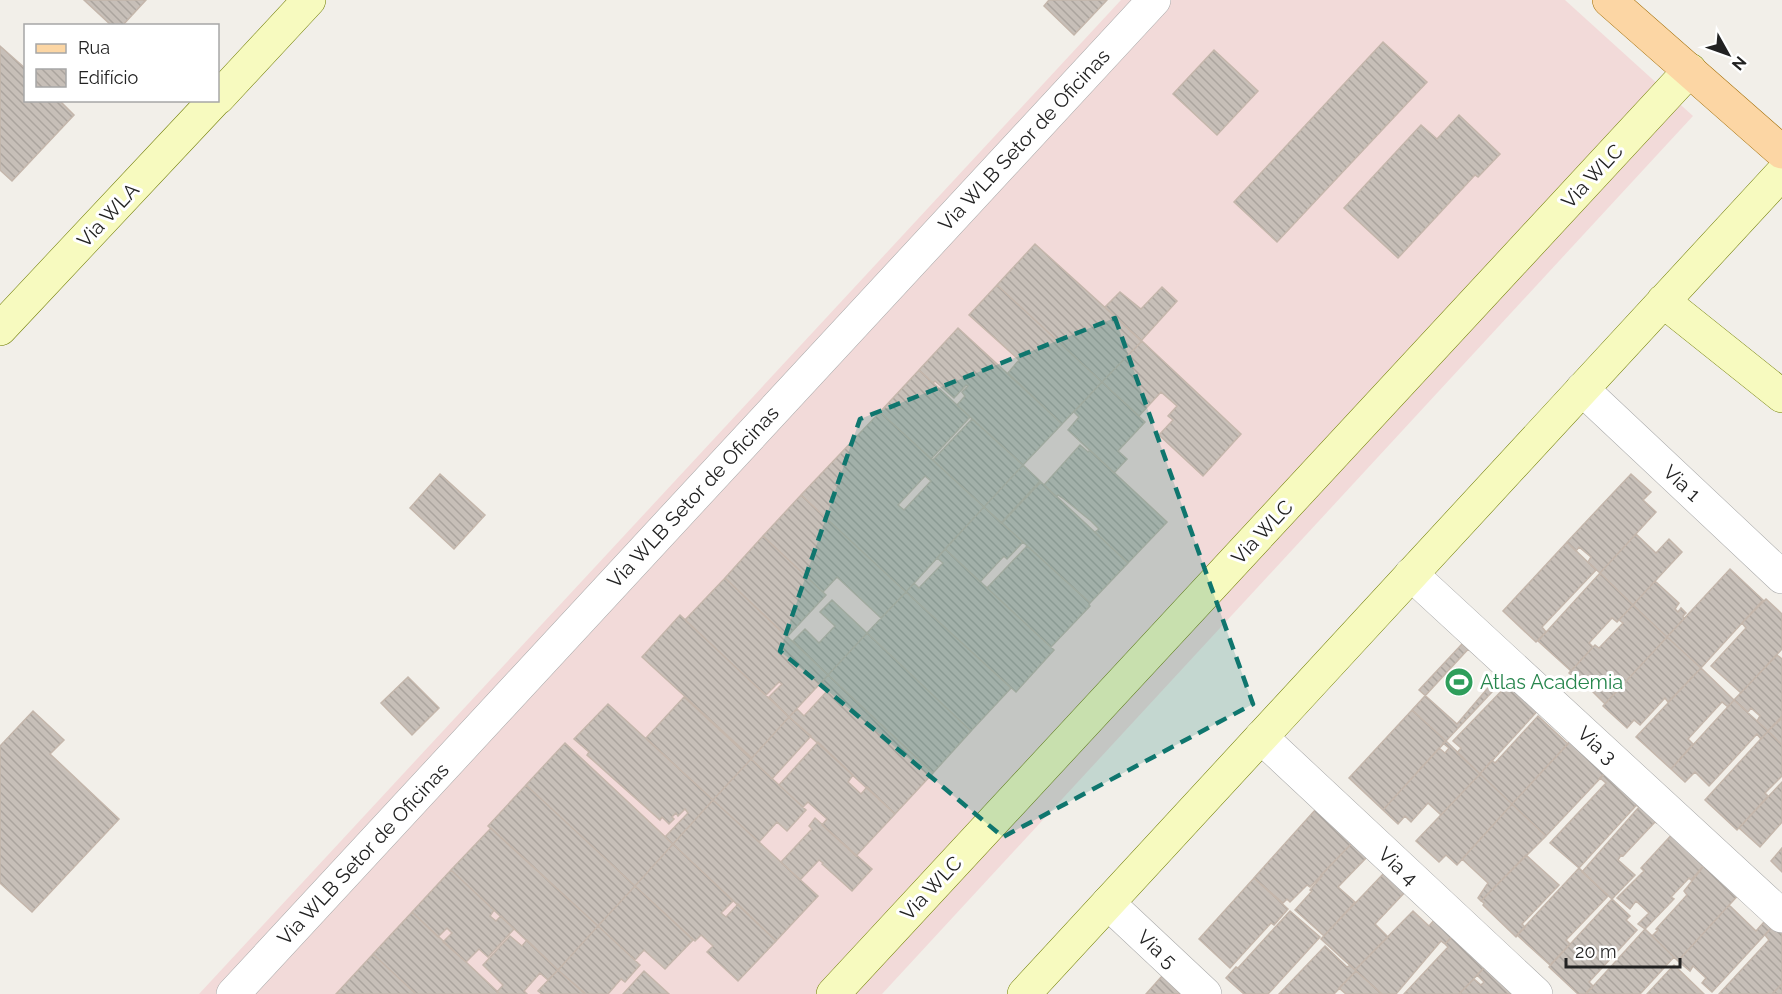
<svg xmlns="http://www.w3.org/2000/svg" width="1782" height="994" viewBox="0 0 1782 994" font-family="Raleway,sans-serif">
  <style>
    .commercial { fill: #f2dad9 }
    .building { fill: url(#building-back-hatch); stroke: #c4b6ab; stroke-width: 1.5; fill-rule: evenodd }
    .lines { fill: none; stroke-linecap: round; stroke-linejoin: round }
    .street-casing { stroke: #a9a9a9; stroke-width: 34 }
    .secondary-casing { stroke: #707d05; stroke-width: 34 }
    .primary-casing { stroke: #a06b00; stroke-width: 34 }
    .street { stroke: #fff; stroke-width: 33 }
    .secondary { stroke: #f7fabf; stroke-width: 33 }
    .primary { stroke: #fcd6a4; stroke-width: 33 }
    .marked { fill: #0f766e; fill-opacity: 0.2; stroke: #0f766e; stroke-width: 4.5; stroke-dasharray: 12 8; stroke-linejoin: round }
    .labels { text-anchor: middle; stroke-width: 6; stroke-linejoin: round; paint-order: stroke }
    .street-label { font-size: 20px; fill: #222; stroke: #fff }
    .leisure-label { font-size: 20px; fill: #27864d; stroke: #fff; text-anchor: start }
  </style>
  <defs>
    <pattern id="building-back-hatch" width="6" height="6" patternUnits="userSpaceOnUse" patternTransform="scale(1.5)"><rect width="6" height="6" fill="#c7bfb8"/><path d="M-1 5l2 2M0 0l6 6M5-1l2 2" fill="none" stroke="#aba49e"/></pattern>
  </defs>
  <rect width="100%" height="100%" fill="#f2efe9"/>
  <path class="commercial" d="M 1121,0 L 1565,0 L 1693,116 L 882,994 L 199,994 Z"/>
  <path class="building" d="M 84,0 L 146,0 L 122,26 L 112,26 Z
    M 1049,0 L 1107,0 L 1074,35 L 1044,6 Z
    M 1383,42 L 1427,82 L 1277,242 L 1234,202 Z
    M 0,46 L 26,69 L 26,100 L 59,100 L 74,115 L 12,181 L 0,170 Z
    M 1214,50 L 1258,91 L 1217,135 L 1173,94 Z
    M 1459,115 L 1500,154 L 1478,177 L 1475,175 L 1398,258 L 1344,208 L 1421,125 L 1437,139 Z
    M 1035,244 L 1142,341 L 1102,382 L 997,285 Z
    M 997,285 L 1102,382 L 1062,424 L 1008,373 L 1019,360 L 969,315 Z
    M 1162,287 L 1177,301 L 1141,341 L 1105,307 L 1120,292 L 1141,309 Z
    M 958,328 L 1062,424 L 1023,465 L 957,405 L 965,396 L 962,392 L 968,386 L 966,385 L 954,398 L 935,381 L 933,383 L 919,370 Z
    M 1142,341 L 1241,434 L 1203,476 L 1159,435 L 1173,420 L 1168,416 L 1177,406 L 1161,392 L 1139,416 L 1102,382 Z
    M 919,370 L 970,417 L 931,459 L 880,412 Z
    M 1102,382 L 1145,422 L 1118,451 L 1127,459 L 1114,473 L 1068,430 L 1079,417 L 1074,412 Z
    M 880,412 L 984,507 L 906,592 L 801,495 ZM 925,476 L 931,481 L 904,510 L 898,505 Z
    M 972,419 L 1023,465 L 984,507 L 933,460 Z
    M 1080,445 L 1088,452 L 1090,450 L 1167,522 L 1128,563 L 1095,532 L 1099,529 L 1091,521 L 1064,499 L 1058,495 L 1056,497 L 1044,485 Z
    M 1023,465 L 1040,481 L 1001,523 L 984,507 Z
    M 440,474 L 485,515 L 454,549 L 410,508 Z
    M 1631,474 L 1651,492 L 1643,500 L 1656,512 L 1600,573 L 1588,562 L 1591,557 L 1579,547 L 1576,551 L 1567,542 Z
    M 1041,482 L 1128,563 L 1090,603 L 1002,523 Z
    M 801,495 L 906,592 L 881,618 L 837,577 L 823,592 L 763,536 Z
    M 984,507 L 1023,542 L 1007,559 L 1004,556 L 980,582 L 945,549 Z
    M 1636,534 L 1656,553 L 1669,539 L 1682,552 L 1633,605 L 1600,573 Z
    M 763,536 L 826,595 L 787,637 L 725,578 Z
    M 1567,542 L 1596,570 L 1542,627 L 1546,632 L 1536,642 L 1503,611 Z
    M 1027,546 L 1090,603 L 1089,605 L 1090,606 L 1051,647 L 987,588 Z
    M 945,549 L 1054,650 L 1016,692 L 906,592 L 914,583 L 919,588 L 943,563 L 937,558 Z
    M 1730,569 L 1763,600 L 1701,668 L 1667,637 Z
    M 1600,573 L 1633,605 L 1617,622 L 1612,618 L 1589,643 L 1593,647 L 1571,671 L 1538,641 Z
    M 725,578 L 828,675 L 789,717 L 769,697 L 782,684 L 779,682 L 766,695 L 685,620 Z
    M 1655,581 L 1679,603 L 1675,609 L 1678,612 L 1681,608 L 1686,613 L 1683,616 L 1684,619 L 1667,637 L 1633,605 Z
    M 906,592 L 1011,688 L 971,731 L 867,633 Z
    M 1766,599 L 1782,614 L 1782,649 L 1741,693 L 1711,666 L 1746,628 L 1742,623 Z
    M 832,600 L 867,633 L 828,675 L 793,641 L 805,629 L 819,643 L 835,626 L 820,612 Z
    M 1633,605 L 1667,637 L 1605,704 L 1591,690 L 1600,680 L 1595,676 L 1584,687 L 1569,673 L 1595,645 L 1599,648 L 1623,623 L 1619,620 Z
    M 680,615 L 789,717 L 752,758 L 642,657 Z
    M 867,633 L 971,731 L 933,773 L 828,675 Z
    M 1667,637 L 1701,668 L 1668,702 L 1665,698 L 1640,725 L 1634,720 L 1627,728 L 1603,706 Z
    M 1462,644 L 1499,675 L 1457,724 L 1419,690 Z
    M 1472,645 L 1506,677 L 1446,741 L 1412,710 Z
    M 1777,655 L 1782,659 L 1782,716 L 1768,731 L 1757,721 L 1760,716 L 1751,708 L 1748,712 L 1734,700 Z
    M 1701,668 L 1734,700 L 1728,707 L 1722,702 L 1688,739 L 1693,744 L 1671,769 L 1636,737 Z
    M 828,675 L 933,773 L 895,814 L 789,717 L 797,709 L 804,716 L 829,689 L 822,682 Z
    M 408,677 L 439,708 L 412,735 L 381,703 Z
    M 1513,679 L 1542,706 L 1480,774 L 1457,753 L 1461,748 L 1453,741 Z
    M 684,697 L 751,759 L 713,800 L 646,738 Z
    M 1734,700 L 1768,731 L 1761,739 L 1757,734 L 1709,786 L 1695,772 L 1685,782 L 1671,769 Z
    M 608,704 L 713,800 L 673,844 L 665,837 L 688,813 L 685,809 L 678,816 L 676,813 L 672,817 L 674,819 L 669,824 L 662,817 L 660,820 L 587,755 L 589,752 L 574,739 Z
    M 1412,710 L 1446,741 L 1383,810 L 1349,778 Z
    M 33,711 L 64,740 L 50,754 L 119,819 L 32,912 L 0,883 L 0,746 Z
    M 1538,716 L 1568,744 L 1512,804 L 1480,774 L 1492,760 L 1495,763 Z
    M 789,717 L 811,736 L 772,779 L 751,759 Z
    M 1782,718 L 1782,745 L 1768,731 Z
    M 1768,731 L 1782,745 L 1782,776 L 1765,793 L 1768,796 L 1737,830 L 1705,800 Z
    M 1573,738 L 1608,770 L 1546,836 L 1512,804 Z
    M 1446,741 L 1480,774 L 1441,815 L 1428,803 L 1411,822 L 1405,816 L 1398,824 L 1383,810 L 1439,748 L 1445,753 L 1449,748 L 1443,743 Z
    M 818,742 L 853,775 L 848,782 L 861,794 L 867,787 L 895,814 L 856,856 L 822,825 L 827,819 L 808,802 L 803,807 L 779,785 Z
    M 565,743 L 673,844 L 635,886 L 526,785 Z
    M 751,759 L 806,810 L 787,831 L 777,822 L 759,842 L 713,800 Z
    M 1609,769 L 1642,799 L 1579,868 L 1550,843 L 1606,783 L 1600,778 Z
    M 1480,774 L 1512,804 L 1457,865 L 1446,855 L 1439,862 L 1416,841 Z
    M 1782,782 L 1782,822 L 1760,847 L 1739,828 Z
    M 526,785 L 635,886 L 598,926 L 488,826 Z
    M 1642,798 L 1663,817 L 1657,823 L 1655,822 L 1623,856 L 1621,855 L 1618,860 L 1635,875 L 1612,899 L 1582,872 L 1639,807 L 1636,805 Z
    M 713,800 L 818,896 L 776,941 L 673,844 Z
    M 1512,804 L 1546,836 L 1481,901 L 1478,898 L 1488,883 L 1462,859 Z
    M 1316,809 L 1353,842 L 1310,887 L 1307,885 L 1290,902 L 1287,899 L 1283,903 L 1254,878 Z
    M 815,818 L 872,869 L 852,891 L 822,864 L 823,863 L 819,860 L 800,880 L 781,862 L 812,829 L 809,826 Z
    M 491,828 L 598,926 L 558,970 L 451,870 Z
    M 1676,830 L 1707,862 L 1691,880 L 1689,878 L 1671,897 L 1674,899 L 1645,929 L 1638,924 L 1649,913 L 1636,901 L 1630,909 L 1617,898 L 1644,871 L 1641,868 Z
    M 1353,842 L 1368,856 L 1338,887 L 1355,902 L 1324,936 L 1295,910 L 1312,891 L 1310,890 L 1322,876 L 1321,875 Z
    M 673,844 L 733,901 L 721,913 L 726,917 L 738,904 L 776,941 L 738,981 L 707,952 L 713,946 L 701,935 L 695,941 L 635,886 Z
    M 1782,848 L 1782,872 L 1771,861 Z
    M 1526,855 L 1559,885 L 1522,924 L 1525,927 L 1516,937 L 1483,905 L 1484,903 L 1481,901 Z
    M 1707,862 L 1741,892 L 1678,961 L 1652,936 L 1658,930 L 1656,929 L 1687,895 L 1684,891 Z
    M 1579,868 L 1608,896 L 1566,940 L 1570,944 L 1550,965 L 1517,935 Z
    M 451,870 L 494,910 L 490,916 L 496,921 L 501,916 L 514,929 L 488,957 L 479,949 L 466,962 L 443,942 L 452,933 L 447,928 L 438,937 L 412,912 Z
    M 1385,872 L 1406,891 L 1375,924 L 1388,937 L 1355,970 L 1321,939 Z
    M 1254,878 L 1288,909 L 1274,925 L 1271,923 L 1230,968 L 1199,939 Z
    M 635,886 L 693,940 L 665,969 L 644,950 L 635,960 L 598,926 Z
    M 1612,899 L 1630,916 L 1626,920 L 1637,930 L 1589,982 L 1593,986 L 1585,994 L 1578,994 L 1549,967 Z
    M 1729,905 L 1756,931 L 1764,922 L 1771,928 L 1712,992 L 1702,983 L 1706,978 L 1693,966 L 1690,971 L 1678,961 Z
    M 1290,911 L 1320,937 L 1268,994 L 1244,994 L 1226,978 L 1236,967 L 1238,968 Z
    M 1413,911 L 1429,926 L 1435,919 L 1453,936 L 1445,944 L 1441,941 L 1396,994 L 1382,994 L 1355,970 Z
    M 412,912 L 466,962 L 500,994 L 416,994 L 373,954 Z
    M 1776,923 L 1782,929 L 1782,984 L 1772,994 L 1719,994 L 1769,940 L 1765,935 Z
    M 598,926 L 640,965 L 625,982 L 621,979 L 608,994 L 585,994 L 558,970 Z
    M 1645,929 L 1674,957 L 1640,994 L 1586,994 Z
    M 1453,935 L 1486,966 L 1459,994 L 1404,994 L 1448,947 L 1445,944 Z
    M 510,936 L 522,946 L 527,940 L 558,970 L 548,980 L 540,973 L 524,991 L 527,994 L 500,994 L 497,992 L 503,985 L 483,965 Z
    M 1325,946 L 1347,967 L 1350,965 L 1356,971 L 1334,994 L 1279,994 Z
    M 373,954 L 416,994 L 336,994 Z
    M 1674,965 L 1704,994 L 1647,994 Z
    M 1486,966 L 1519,994 L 1459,994 L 1474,979 L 1481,985 L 1484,982 L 1477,975 Z
    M 558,970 L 585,993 L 585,994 L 542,994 L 538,991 Z
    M 644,971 L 669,994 L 623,994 Z
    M 1356,971 L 1382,994 L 1346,994 L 1339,988 Z
    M 1162,976 L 1164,978 L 1181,994 L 1146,994 Z
    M 1782,984 L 1782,994 L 1772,994 Z"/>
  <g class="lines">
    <g class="street-casing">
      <path id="street" d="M 1582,389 L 1782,577
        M 1411,574 L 1782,916
        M 1261,737 L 1536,994
        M 1108,903 L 1205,994
        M 233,994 L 1154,0"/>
    </g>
    <g class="secondary-casing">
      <path id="secondary" d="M 218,98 L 309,0
        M 1663,301 L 1782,396
        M 0,329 L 215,100
        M 833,994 L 1690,70
        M 1024,994 L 1782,173"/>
    </g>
    <g class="primary-casing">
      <path id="primary" d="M 1609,0 L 1782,152"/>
    </g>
    <use href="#street" class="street"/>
    <use href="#secondary" class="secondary"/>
    <use href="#primary" class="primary"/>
  </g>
  <path class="marked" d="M 1115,318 L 1253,704 L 1003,837 L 780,651 L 860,419 Z"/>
  <defs>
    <g id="stadium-disc" transform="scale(1.5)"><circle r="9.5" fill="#2e9e5b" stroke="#fff"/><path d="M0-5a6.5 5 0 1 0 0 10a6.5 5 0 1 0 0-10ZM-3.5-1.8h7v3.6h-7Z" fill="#fff"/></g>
  </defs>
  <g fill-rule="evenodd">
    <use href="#stadium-disc" x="1459" y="682"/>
  </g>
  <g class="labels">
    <g class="street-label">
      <text transform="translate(1024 140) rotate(-47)" y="7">Via WLB Setor de Oficinas</text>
      <text transform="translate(1592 176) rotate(-47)" y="7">Via WLC</text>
      <text transform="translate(108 215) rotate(-47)" y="7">Via WLA</text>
      <text transform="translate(1682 483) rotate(43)" y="7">Via 1</text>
      <text transform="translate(693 497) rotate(-47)" y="7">Via WLB Setor de Oficinas</text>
      <text transform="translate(1262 532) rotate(-47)" y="7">Via WLC</text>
      <text transform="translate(1597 745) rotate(43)" y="7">Via 3</text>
      <text transform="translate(363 854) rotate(-47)" y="7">Via WLB Setor de Oficinas</text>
      <text transform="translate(1398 866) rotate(43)" y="7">Via 4</text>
      <text transform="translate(931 888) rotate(-47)" y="7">Via WLC</text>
      <text transform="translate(1157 949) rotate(43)" y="7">Via 5</text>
    </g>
    <g class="leisure-label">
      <text x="1480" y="689">Atlas Academia</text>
    </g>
  </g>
  <rect x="24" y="24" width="195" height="78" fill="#ffffff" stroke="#a7a7a7" stroke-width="1.5"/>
  <rect x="36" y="44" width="30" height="9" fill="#fcd6a4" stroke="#a7a7a7" stroke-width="1.5"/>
  <text x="78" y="54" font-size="18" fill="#222222">Rua</text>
  <rect x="36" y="69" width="30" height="18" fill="url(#building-back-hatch)" stroke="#a7a7a7" stroke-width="1.5"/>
  <text x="78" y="84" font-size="18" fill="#222222">Edifício</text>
  <g transform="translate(1728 54) rotate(130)" stroke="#ffffff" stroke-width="4.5" paint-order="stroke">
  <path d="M0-4.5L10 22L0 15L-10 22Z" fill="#222222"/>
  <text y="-9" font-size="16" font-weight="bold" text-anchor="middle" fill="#222222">N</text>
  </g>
  <path d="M1566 958v9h114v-9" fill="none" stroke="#222222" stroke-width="3"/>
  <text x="1575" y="958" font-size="18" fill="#222222" stroke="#ffffff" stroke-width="4.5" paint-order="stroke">20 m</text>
</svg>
